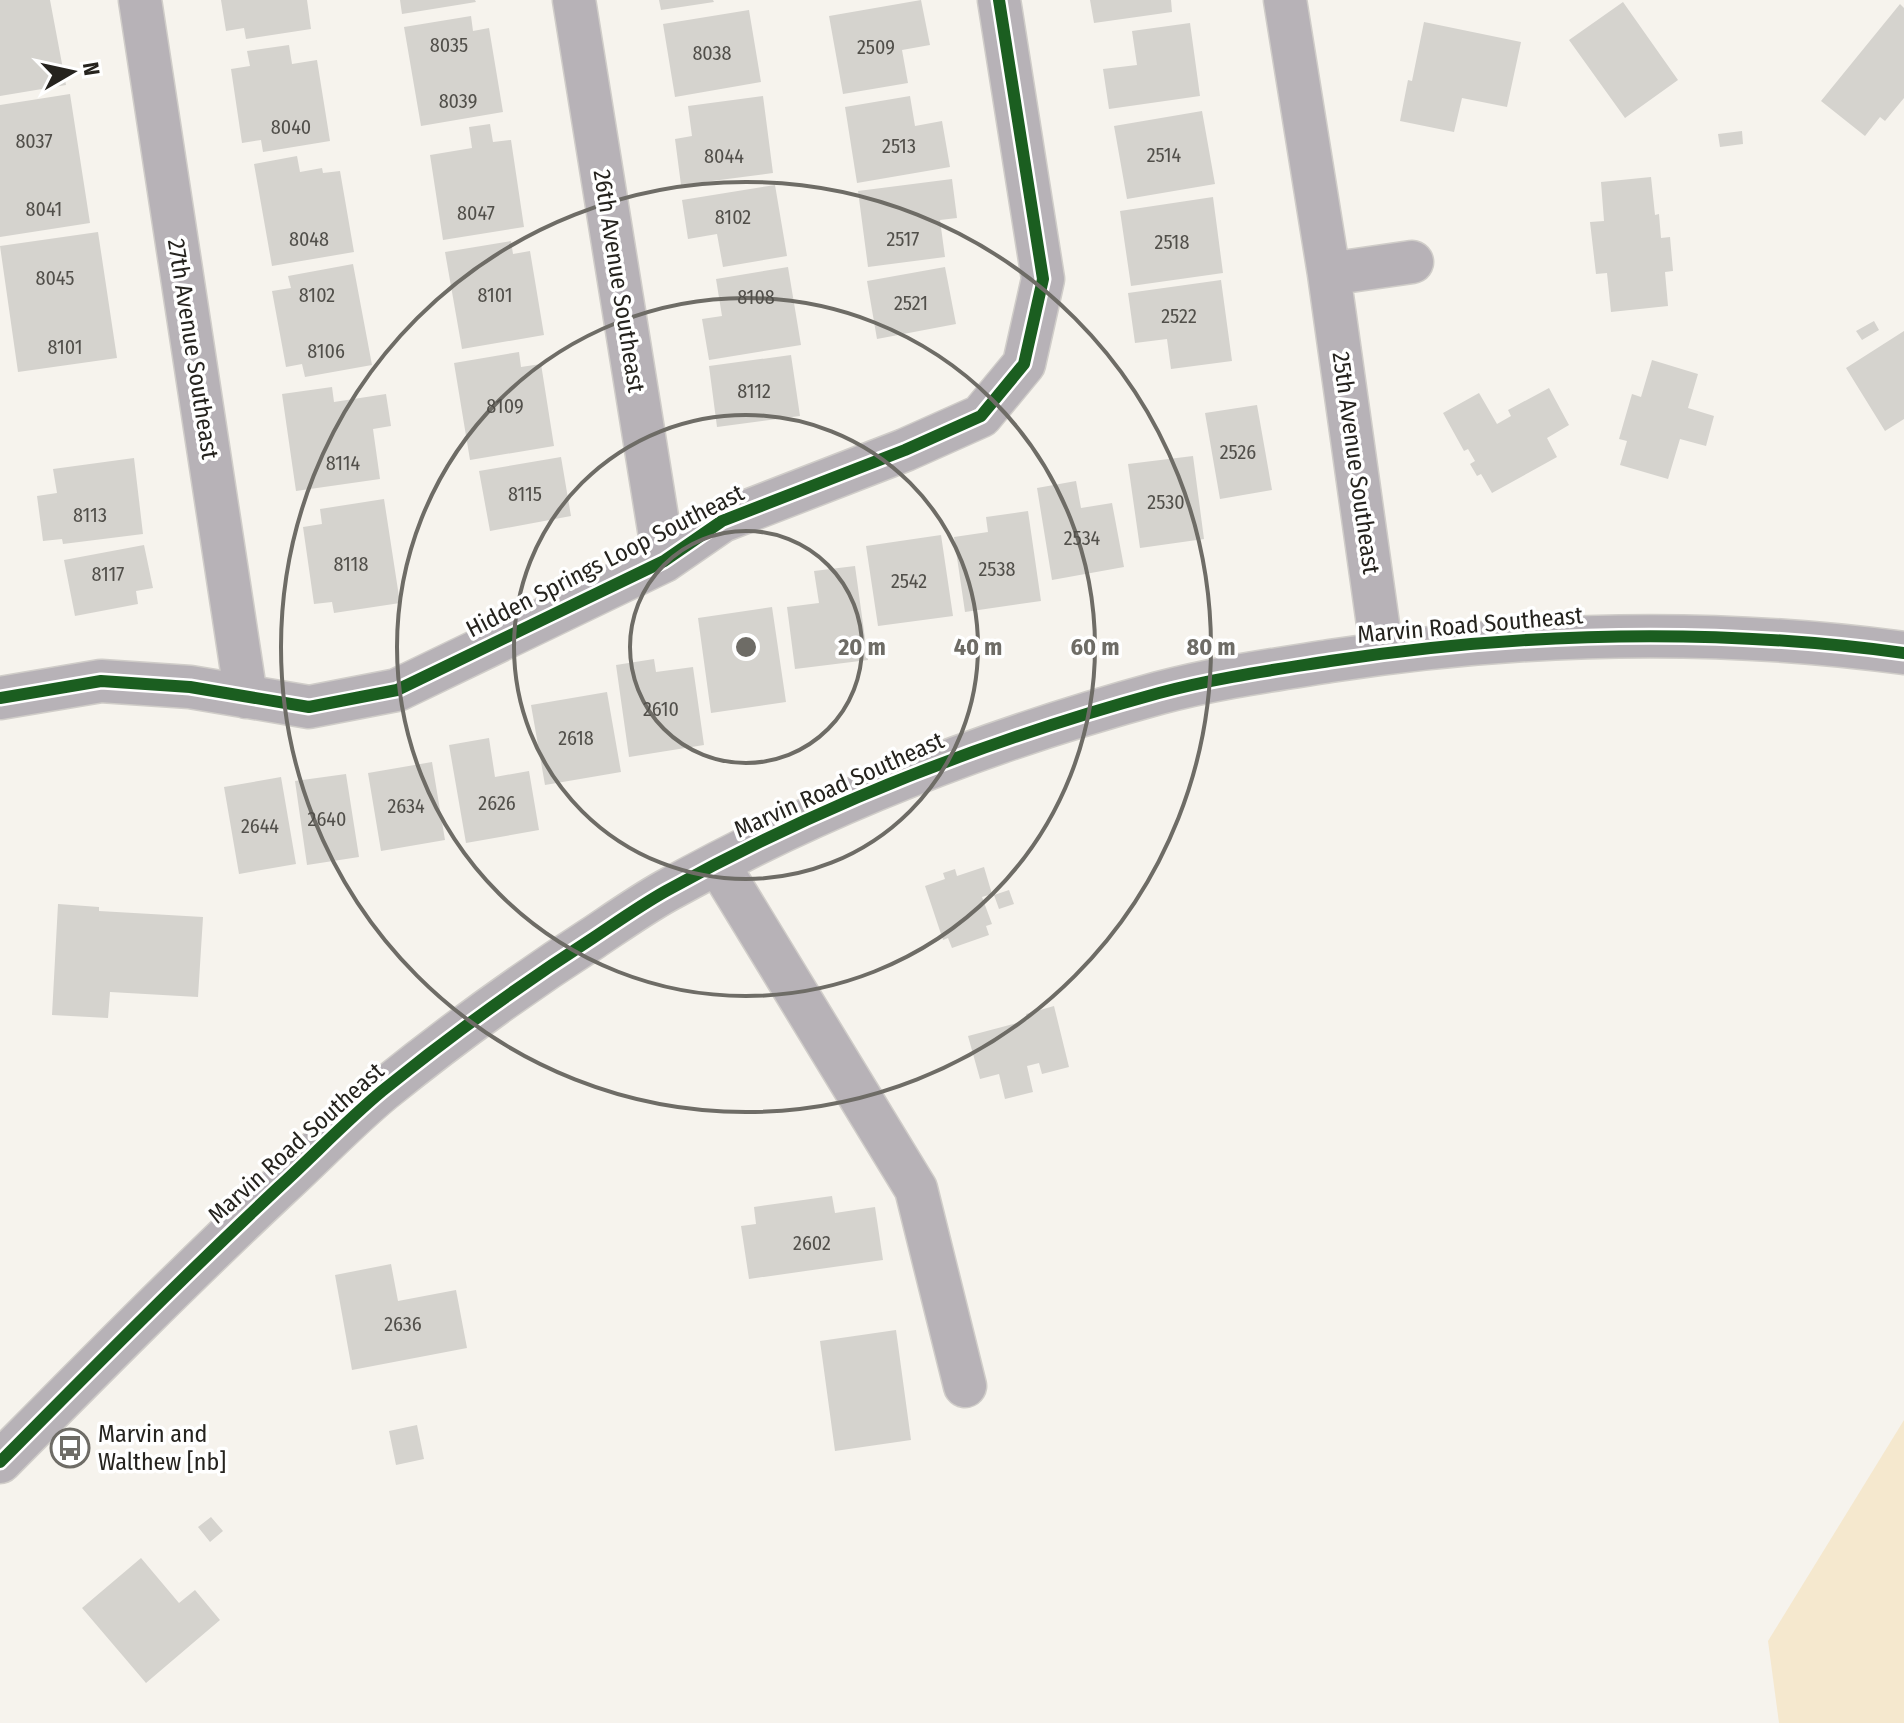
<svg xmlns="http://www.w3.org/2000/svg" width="1904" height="1723" viewBox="0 0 1904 1723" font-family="'Fira Sans Condensed',sans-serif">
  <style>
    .green { fill: #f5e8ce }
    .building { fill: #d5d3ce }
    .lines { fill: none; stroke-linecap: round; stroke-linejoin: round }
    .minor-casing { stroke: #d0cdc9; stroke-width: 45 }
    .minor { stroke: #b7b2b7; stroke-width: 42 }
    .cycleway-casing { stroke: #fff; stroke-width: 17 }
    .cycleway { stroke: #1b5e20; stroke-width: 12 }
    .ring { fill: none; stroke: #6e6c66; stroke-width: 4 }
    .labels { text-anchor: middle; stroke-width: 7; stroke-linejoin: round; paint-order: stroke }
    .number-label { font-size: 20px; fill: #514f4a }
    .street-label { font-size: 24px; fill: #25231e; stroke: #fff }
    .poi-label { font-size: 24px; fill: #25231e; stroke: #fff; text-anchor: start }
    .centre { fill: #6e6c66; stroke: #fff; stroke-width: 4 }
    .ring-label { font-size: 24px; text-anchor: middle; font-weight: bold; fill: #6e6c66; stroke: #fff; stroke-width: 7; stroke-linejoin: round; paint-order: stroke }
  </style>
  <rect width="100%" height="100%" fill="#f6f3ed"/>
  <path class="green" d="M 1904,1420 L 1904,1723 L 1779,1723 L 1768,1641 Z"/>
  <path class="building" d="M 0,0 L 50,0 L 66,85 L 0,96 Z
    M 221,0 L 307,0 L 311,29 L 246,39 L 244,28 L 226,31 Z
    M 400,0 L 475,0 L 476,2 L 402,14 Z
    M 659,0 L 713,0 L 714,2 L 661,10 Z
    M 921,0 L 930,45 L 902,50 L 908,83 L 843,94 L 829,16 Z
    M 1090,0 L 1171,0 L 1172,12 L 1094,23 Z
    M 1623,2 L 1678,80 L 1625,118 L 1569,40 Z
    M 1900,4 L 1904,8 L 1904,98 L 1885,121 L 1880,117 L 1865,136 L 1821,101 Z
    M 749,10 L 761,82 L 675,97 L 663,24 Z
    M 471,16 L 473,31 L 489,28 L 503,112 L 421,126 L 404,27 Z
    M 1424,22 L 1521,42 L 1507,107 L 1462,98 L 1454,132 L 1400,121 L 1408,80 L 1412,81 Z
    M 1190,23 L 1200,96 L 1109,109 L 1103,69 L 1137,65 L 1132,31 Z
    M 289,45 L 292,64 L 317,60 L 330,141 L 263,152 L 261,140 L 242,143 L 231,69 L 250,66 L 247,51 Z
    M 70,94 L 90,223 L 0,237 L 0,105 Z
    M 763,96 L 773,173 L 681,185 L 675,139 L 692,136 L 688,106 Z
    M 910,96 L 915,126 L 942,121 L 950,167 L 857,183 L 845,107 Z
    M 1202,111 L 1215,184 L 1127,199 L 1114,126 Z
    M 490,124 L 493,142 L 511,140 L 524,227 L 443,240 L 430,155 L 472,148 L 469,127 Z
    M 1742,131 L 1743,144 L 1720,147 L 1718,134 Z
    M 297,156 L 300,172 L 322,168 L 323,173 L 340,171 L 354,252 L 272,266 L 254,164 Z
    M 1651,177 L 1655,215 L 1659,214 L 1661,238 L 1670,237 L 1673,271 L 1665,272 L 1668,306 L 1611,312 L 1607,273 L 1596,274 L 1590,222 L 1604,221 L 1601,182 Z
    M 952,179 L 957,218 L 940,220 L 945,257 L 868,267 L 858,191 Z
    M 775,185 L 787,256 L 723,267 L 717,234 L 688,239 L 682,200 Z
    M 1213,197 L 1223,273 L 1131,286 L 1120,211 Z
    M 98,232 L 117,358 L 18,372 L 0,246 Z
    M 511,241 L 513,254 L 530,251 L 544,335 L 462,349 L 445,252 Z
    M 353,264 L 372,365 L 305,377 L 302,364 L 286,367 L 272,291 L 291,288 L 288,276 Z
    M 788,267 L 801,345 L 709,360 L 702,319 L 722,316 L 716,279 Z
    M 945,267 L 956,324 L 877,339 L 867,281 Z
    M 1221,280 L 1232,361 L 1171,369 L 1167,339 L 1135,343 L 1128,293 Z
    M 1874,321 L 1879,330 L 1862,340 L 1856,331 Z
    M 1904,331 L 1904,419 L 1885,431 L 1846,368 Z
    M 519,352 L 521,367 L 541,364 L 554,446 L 470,460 L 454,363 Z
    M 791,355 L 800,416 L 717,427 L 709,366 Z
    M 1652,360 L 1698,374 L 1688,408 L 1714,416 L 1706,446 L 1680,439 L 1668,479 L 1620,465 L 1627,441 L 1619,439 L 1632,394 L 1641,397 Z
    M 332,387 L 334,402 L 386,394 L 391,426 L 373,429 L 380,479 L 296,491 L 282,394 Z
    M 1549,388 L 1569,425 L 1547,438 L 1557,457 L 1492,493 L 1481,474 L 1477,476 L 1470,464 L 1475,461 L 1468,449 L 1464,451 L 1443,413 L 1479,393 L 1497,424 L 1511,416 L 1508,410 Z
    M 1257,405 L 1272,490 L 1220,499 L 1205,413 Z
    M 1193,456 L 1204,539 L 1140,548 L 1128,464 Z
    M 561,457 L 571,516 L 490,531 L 479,471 Z
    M 134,458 L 143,534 L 63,544 L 62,539 L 43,541 L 37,496 L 57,493 L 53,469 Z
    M 1076,481 L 1081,508 L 1112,503 L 1124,567 L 1052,580 L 1037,488 Z
    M 384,499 L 400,603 L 334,613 L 332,602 L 314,604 L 303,527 L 322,524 L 320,509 Z
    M 1028,511 L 1041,601 L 965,612 L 954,537 L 988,532 L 986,517 Z
    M 941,535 L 953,616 L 878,626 L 866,546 Z
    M 144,545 L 153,588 L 136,591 L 138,604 L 75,616 L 64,560 Z
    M 855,566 L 868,660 L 795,669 L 787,607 L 819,603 L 814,571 Z
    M 772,607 L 786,702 L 711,713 L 698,618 Z
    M 654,659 L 656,672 L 693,667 L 704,745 L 629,757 L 616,665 Z
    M 607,692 L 621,772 L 545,785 L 531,705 Z
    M 489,738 L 495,777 L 529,771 L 539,830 L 466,843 L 449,745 Z
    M 432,762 L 445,840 L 381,851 L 368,773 Z
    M 346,774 L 359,857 L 307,865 L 295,781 Z
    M 281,777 L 296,864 L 239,874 L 224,787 Z
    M 984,867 L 992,894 L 982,897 L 992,924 L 986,926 L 989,935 L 952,948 L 948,938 L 943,940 L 925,886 L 945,879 L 943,873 L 955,869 L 957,876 Z
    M 1009,890 L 1014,904 L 999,909 L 994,895 Z
    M 58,904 L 99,907 L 99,911 L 203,917 L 198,997 L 110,992 L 108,1018 L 52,1015 Z
    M 1054,1006 L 1069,1067 L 1042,1074 L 1039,1063 L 1027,1066 L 1033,1092 L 1005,1099 L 999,1074 L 980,1079 L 968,1036 L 1028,1020 L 1026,1014 Z
    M 832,1196 L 835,1213 L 875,1207 L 883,1260 L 749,1279 L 741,1226 L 756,1224 L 754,1207 Z
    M 391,1264 L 398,1301 L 456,1290 L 467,1348 L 352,1370 L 335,1275 Z
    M 896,1330 L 911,1440 L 835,1451 L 820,1341 Z
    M 417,1425 L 424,1459 L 396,1465 L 389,1431 Z
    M 211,1517 L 223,1531 L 210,1542 L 198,1527 Z
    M 141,1558 L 179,1603 L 195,1590 L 220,1620 L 146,1683 L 82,1608 Z"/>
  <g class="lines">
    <g class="minor-casing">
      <path id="minor" d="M 140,0 L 246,697
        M 574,0 L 664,561
        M 1285,0 L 1329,274 L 1382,653
        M 1329,274 L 1412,262
        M 0,698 L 101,681 L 190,687 L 309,707 L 397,690 L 664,561 L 722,521 L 905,450 L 981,416 L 1024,364 L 1043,279 L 999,0
        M 718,864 L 916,1189 L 965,1386
        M 0,1462 C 92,1369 183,1277 279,1187 C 313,1156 346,1121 382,1091 C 450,1036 520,985 593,938 C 617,922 641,905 666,891 C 822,804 987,740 1159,693 C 1215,678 1273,670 1330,661 C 1521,632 1712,627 1904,653"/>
    </g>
    <use href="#minor" class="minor"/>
    <g class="cycleway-casing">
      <path id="cycleway" d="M 0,698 L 101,681 L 190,687 L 309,707 L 397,690 L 664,561 L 722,521 L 905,450 L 981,416 L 1024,364 L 1043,279 L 999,0
        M 0,1462 C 92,1369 183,1277 279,1187 C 313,1156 346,1121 382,1091 C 450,1036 520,985 593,938 C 617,922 641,905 666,891 C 822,804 987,740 1159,693 C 1215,678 1273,670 1330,661 C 1521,632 1712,627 1904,653"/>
    </g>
    <use href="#cycleway" class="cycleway"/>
  </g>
  <g class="ring">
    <circle cx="746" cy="647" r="116"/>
    <circle cx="746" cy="647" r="232"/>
    <circle cx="746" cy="647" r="349"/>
    <circle cx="746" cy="647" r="465"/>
  </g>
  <defs>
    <g id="bus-ring" transform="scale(2)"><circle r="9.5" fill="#fff" stroke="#6e6c66" stroke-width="1.5"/><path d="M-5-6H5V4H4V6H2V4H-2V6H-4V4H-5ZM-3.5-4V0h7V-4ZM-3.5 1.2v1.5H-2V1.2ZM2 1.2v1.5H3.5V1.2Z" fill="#6e6c66"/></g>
  </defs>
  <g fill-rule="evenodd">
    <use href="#bus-ring" x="70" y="1448"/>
  </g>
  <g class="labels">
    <g class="number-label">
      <text x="449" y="52">8035</text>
      <text x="876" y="54">2509</text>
      <text x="712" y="60">8038</text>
      <text x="458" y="108">8039</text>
      <text x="291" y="134">8040</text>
      <text x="34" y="148">8037</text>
      <text x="899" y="153">2513</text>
      <text x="1164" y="162">2514</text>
      <text x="724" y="163">8044</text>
      <text x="44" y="216">8041</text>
      <text x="476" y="220">8047</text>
      <text x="733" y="224">8102</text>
      <text x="309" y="246">8048</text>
      <text x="903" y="246">2517</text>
      <text x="1172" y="249">2518</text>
      <text x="55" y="285">8045</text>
      <text x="317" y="302">8102</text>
      <text x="495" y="302">8101</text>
      <text x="756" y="304">8108</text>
      <text x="911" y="310">2521</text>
      <text x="1179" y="323">2522</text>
      <text x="65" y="354">8101</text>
      <text x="326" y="358">8106</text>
      <text x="754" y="398">8112</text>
      <text x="505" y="413">8109</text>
      <text x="1238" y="459">2526</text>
      <text x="343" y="470">8114</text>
      <text x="525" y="501">8115</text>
      <text x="1166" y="509">2530</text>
      <text x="90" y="522">8113</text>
      <text x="1082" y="545">2534</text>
      <text x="351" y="571">8118</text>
      <text x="997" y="576">2538</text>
      <text x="108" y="581">8117</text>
      <text x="909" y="588">2542</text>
      <text x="661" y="716">2610</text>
      <text x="576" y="745">2618</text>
      <text x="497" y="810">2626</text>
      <text x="406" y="813">2634</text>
      <text x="327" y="826">2640</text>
      <text x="260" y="833">2644</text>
      <text x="812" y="1250">2602</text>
      <text x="403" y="1331">2636</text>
    </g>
    <g class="street-label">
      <text transform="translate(619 281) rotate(81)" y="8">26th Avenue Southeast</text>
      <text transform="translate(193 349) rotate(81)" y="8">27th Avenue Southeast</text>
      <text transform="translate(1356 463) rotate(82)" y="8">25th Avenue Southeast</text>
      <text transform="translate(605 561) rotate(-27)" y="8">Hidden Springs Loop Southeast</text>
      <text transform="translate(1470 625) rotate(-5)" y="8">Marvin Road Southeast</text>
      <text transform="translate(839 785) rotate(-24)" y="8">Marvin Road Southeast</text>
      <text transform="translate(296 1143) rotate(-42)" y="8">Marvin Road Southeast</text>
    </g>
    <g class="poi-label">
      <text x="98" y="1442">Marvin and<tspan x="98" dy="28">Walthew [nb]</tspan></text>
    </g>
  </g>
  <circle cx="746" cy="647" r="12" class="centre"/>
  <g class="ring-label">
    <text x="862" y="655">20 m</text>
    <text x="978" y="655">40 m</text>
    <text x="1095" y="655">60 m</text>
    <text x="1211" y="655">80 m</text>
  </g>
  <g transform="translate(72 72) rotate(81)" stroke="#ffffff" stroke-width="6" paint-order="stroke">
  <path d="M0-6L14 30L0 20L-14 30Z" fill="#25231e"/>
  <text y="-12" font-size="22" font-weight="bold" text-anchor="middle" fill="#25231e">N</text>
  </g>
</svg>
